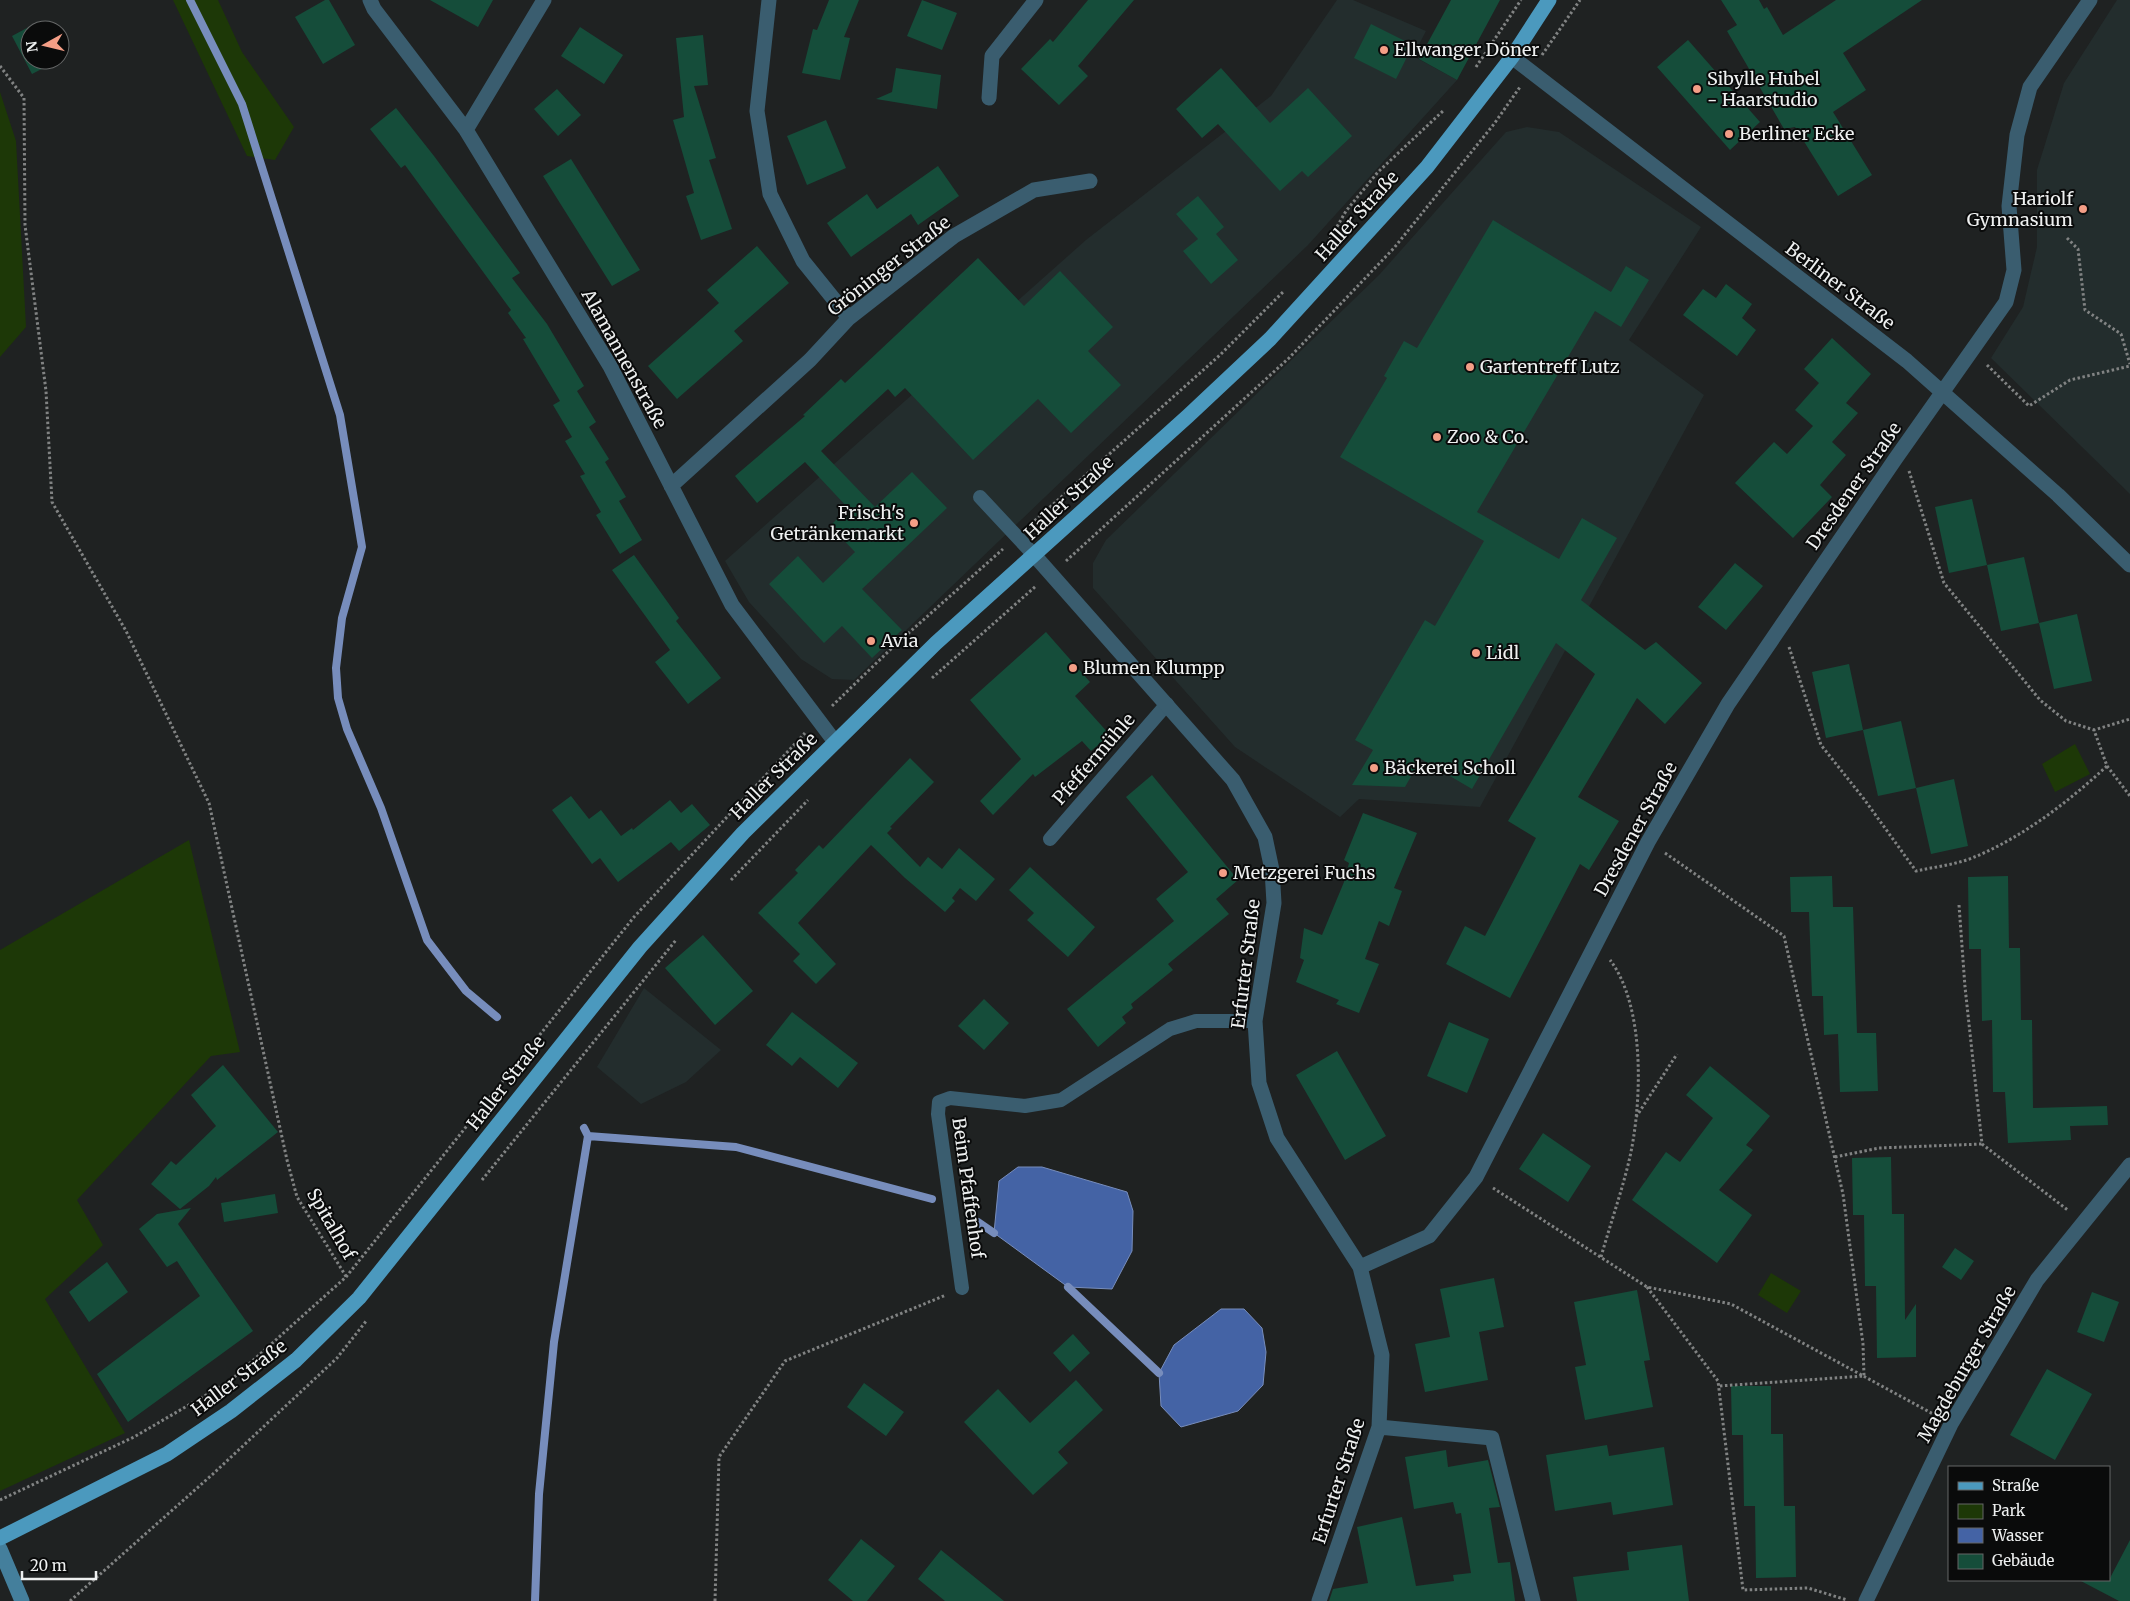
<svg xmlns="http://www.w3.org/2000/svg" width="2130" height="1601" viewBox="0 0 2130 1601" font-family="Merriweather,serif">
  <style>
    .built { fill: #232d2d }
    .green { fill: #1d3807 }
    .water { fill: #4463a5; stroke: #778dbc }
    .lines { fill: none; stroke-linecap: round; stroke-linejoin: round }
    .stream { stroke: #778dbc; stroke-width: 8 }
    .building { fill: #154d3a }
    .path { stroke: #818383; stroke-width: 3; stroke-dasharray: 2.5 2.5; stroke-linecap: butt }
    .lane { stroke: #3a5d6f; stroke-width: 14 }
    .street { stroke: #3a5d6f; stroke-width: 15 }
    .secondary { stroke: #447f9c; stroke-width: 15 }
    .primary { stroke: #4b99be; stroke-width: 15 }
    .poi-dot { fill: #f49e86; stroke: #0a0b0b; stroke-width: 2 }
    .labels { text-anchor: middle; stroke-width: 4; stroke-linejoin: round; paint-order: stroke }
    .poi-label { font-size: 18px; fill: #eef0f0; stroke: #0a0b0b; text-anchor: start }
    .street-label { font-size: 18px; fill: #eef0f0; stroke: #0a0b0b }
  </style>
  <rect width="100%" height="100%" fill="#1f2222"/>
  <path class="built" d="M 1337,0 L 1353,0 L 1426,31 L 1413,56 L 1457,80 L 1308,245 L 854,680 L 832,679 L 801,659 L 749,602 L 725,561 L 1086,240 L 1271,96 Z
    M 2117,0 L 2130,0 L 2130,494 L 1991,358 L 2023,307 L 2037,247 L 2037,170 L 2064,83 Z
    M 1527,127 L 1559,132 L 1701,227 L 1629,340 L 1704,395 L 1480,807 L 1359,799 L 1340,817 L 1235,747 L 1093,588 L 1093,563 L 1106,540 L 1379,275 L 1506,132 Z
    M 644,988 L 721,1050 L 686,1082 L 641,1104 L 597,1067 Z"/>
  <path class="green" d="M 173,0 L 218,0 L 242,52 L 294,127 L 275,160 L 247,156 Z
    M 0,92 L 16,141 L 26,327 L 0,357 Z
    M 2075,744 L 2090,774 L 2055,792 L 2042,764 Z
    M 189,840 L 240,1052 L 211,1056 L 77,1200 L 103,1245 L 45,1299 L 125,1433 L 0,1491 L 0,950 Z
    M 1771,1273 L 1801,1291 L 1787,1313 L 1758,1295 Z"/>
  <path class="water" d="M 1018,1167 L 1042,1167 L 1127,1192 L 1133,1211 L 1132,1251 L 1112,1289 L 1068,1287 L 994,1233 L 999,1181 Z
    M 1221,1309 L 1244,1309 L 1262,1328 L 1266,1352 L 1263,1385 L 1238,1411 L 1181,1427 L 1161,1406 L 1159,1373 L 1174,1345 Z"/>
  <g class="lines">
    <path class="stream" d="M 190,0 L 242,104 L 340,415 L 362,547 L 342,618 L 336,668 L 338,698 L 347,729 L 381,808 L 427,940 L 466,991 L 497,1017
      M 588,1136 L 736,1147 L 932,1199
      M 978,1222 L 994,1233
      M 1068,1287 L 1159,1373
      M 535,1601 L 539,1494 L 554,1342 L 588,1136 L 584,1128"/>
  </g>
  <path class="building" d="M 325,0 L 329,0 L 355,45 L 323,64 L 295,17 Z
    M 430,0 L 493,0 L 478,27 Z
    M 829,0 L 859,0 L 844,37 L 850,38 L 840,80 L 802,73 L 813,29 L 817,30 Z
    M 922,0 L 957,13 L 942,50 L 907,36 Z
    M 1088,0 L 1134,0 L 1078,66 L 1088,76 L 1059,105 L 1021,69 L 1050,39 L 1053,42 Z
    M 1451,0 L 1500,0 L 1457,80 L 1419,59 Z
    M 1721,0 L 1759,0 L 1764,9 L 1767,7 L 1783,35 L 1836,0 L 1922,0 L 1843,53 L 1866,90 L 1833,112 L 1872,175 L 1838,196 L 1795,127 L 1784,129 L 1727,31 L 1737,25 Z
    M 38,22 L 43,30 L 30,30 L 30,60 L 59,60 L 32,74 L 12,36 Z
    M 1371,24 L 1413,45 L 1396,79 L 1354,58 Z
    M 580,27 L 623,55 L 604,84 L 561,56 Z
    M 703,35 L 708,85 L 694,86 L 716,158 L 709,160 L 732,229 L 701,240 L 686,196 L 694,193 L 673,120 L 684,117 L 676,38 Z
    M 1688,40 L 1760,122 L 1730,150 L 1657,67 Z
    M 896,68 L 941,75 L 937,109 L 876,99 L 892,92 Z
    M 1221,68 L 1270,123 L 1308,88 L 1352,136 L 1308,177 L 1302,171 L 1280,191 L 1218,124 L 1202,138 L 1176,109 Z
    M 557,89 L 581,115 L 558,136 L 534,109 Z
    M 396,108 L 434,156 L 520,273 L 512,278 L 547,324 L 584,386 L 577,391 L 596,422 L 589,427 L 609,459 L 605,462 L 626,497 L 619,501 L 642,540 L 620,554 L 596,515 L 601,512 L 580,476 L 585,474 L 565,441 L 572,437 L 553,405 L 560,401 L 523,339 L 526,338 L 508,313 L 511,310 L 405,165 L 401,168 L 370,129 Z
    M 826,120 L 846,168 L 807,185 L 787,136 Z
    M 571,159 L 640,270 L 612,286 L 543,176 Z
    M 938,166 L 959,196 L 918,225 L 911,214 L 851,257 L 827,223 L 867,194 L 877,209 Z
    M 1198,196 L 1224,227 L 1216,234 L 1238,260 L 1211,284 L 1183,251 L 1198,239 L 1176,214 Z
    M 1493,220 L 1611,292 L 1626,266 L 1649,280 L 1621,327 L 1595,311 L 1477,512 L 1559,559 L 1582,518 L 1617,538 L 1581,600 L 1645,650 L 1656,642 L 1702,683 L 1665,724 L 1637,698 L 1578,797 L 1619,821 L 1589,870 L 1580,864 L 1510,998 L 1446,964 L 1465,926 L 1485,936 L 1536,838 L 1508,821 L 1595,674 L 1556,643 L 1472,789 L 1421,759 L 1405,787 L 1352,785 L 1373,750 L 1355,740 L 1425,620 L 1435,626 L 1484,541 L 1340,457 L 1387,378 L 1384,376 L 1404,341 L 1417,348 Z
    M 757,246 L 789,283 L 734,331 L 743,341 L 677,399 L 648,366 L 719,303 L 707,290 Z
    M 978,258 L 1024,306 L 1060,271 L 1113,327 L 1088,351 L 1121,385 L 1071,433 L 1038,399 L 973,460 L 905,388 L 895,397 L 888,389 L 821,451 L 875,507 L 912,472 L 947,508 L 862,589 L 902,630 L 872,658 L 842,626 L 824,643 L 769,584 L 798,556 L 823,583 L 855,552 L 830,526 L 848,508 L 805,462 L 757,503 L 735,476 L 805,416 L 803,415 L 841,379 L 845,383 Z
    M 1726,284 L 1752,304 L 1742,318 L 1756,330 L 1737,356 L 1683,315 L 1703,289 L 1716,298 Z
    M 1832,338 L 1871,374 L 1846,403 L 1858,413 L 1832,442 L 1846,455 L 1820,485 L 1832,497 L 1793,538 L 1735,483 L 1774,442 L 1787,454 L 1813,426 L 1795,410 L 1819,383 L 1804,369 Z
    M 1972,499 L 1987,565 L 1949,573 L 1935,507 Z
    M 634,555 L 679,618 L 676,621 L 721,678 L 688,704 L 655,662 L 670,650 L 612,570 Z
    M 2024,557 L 2039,623 L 2001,631 L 1987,565 Z
    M 1735,563 L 1763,586 L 1726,630 L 1698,607 Z
    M 2077,614 L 2092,681 L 2054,689 L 2039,623 Z
    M 1046,632 L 1090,682 L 1075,696 L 1110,735 L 1091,751 L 1082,741 L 1035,777 L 1033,774 L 993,815 L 980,801 L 1021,759 L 970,700 Z
    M 1849,664 L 1863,730 L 1826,738 L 1812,672 Z
    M 1901,721 L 1916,788 L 1878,796 L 1863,730 Z
    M 910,758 L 934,782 L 890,827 L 892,828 L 887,833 L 920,867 L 928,857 L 942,869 L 959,848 L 995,879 L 976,901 L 960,888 L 952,898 L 955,901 L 945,912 L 905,878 L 871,845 L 798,923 L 836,964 L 816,984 L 793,961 L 800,954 L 758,913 L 798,873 L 795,870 L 819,845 L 823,849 Z
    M 1152,775 L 1238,880 L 1216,899 L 1229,914 L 1168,964 L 1173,970 L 1131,1004 L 1133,1008 L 1122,1017 L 1126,1023 L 1098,1047 L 1067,1009 L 1174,921 L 1156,899 L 1188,872 L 1126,797 Z
    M 1954,779 L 1968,846 L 1931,854 L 1916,788 Z
    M 571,796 L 589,819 L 601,810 L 621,836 L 632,828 L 633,830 L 670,800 L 681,813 L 692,804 L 710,825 L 679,851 L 671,842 L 618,882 L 600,858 L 592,864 L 552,810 Z
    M 1363,813 L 1417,833 L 1394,888 L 1402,891 L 1389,926 L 1379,921 L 1365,959 L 1379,964 L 1359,1013 L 1336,1004 L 1339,1000 L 1296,982 L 1304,960 L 1300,958 L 1304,928 L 1322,935 L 1344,882 L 1349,863 L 1344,860 Z
    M 1030,867 L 1095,927 L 1068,957 L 1027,920 L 1034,913 L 1009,890 Z
    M 1832,876 L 1833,907 L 1853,907 L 1857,1033 L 1876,1033 L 1878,1091 L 1840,1092 L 1838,1034 L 1824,1035 L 1823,996 L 1812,996 L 1809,912 L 1791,912 L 1790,877 Z
    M 2008,876 L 2009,948 L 2020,948 L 2021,1020 L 2032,1020 L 2033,1108 L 2107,1106 L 2108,1125 L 2070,1126 L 2071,1140 L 2008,1143 L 2005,1092 L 1993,1092 L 1992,1020 L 1982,1021 L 1981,949 L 1969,949 L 1968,877 Z
    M 703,935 L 753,991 L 715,1025 L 665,968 Z
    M 984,999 L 1009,1023 L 984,1050 L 958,1026 Z
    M 792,1012 L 858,1063 L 838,1088 L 800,1057 L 792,1066 L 766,1045 Z
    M 1449,1022 L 1489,1039 L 1467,1093 L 1427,1076 Z
    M 1337,1051 L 1386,1136 L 1345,1160 L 1296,1075 Z
    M 223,1065 L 278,1132 L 217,1180 L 216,1177 L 209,1186 L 180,1209 L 151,1184 L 171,1161 L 176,1165 L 216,1126 L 191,1095 Z
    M 1710,1066 L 1770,1116 L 1746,1145 L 1753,1150 L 1719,1190 L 1752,1215 L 1717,1263 L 1632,1200 L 1666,1152 L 1680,1162 L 1713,1118 L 1686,1095 Z
    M 1543,1133 L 1591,1166 L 1568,1202 L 1519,1169 Z
    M 1891,1157 L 1892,1214 L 1904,1214 L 1905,1320 L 1916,1304 L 1916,1357 L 1877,1358 L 1876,1286 L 1865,1286 L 1864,1215 L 1853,1215 L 1852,1158 Z
    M 275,1194 L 278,1213 L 224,1222 L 221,1203 Z
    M 191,1208 L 178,1224 L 253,1331 L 128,1422 L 97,1374 L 200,1296 L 177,1261 L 167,1267 L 139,1229 L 157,1214 Z
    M 1955,1248 L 1974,1261 L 1961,1280 L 1942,1267 Z
    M 107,1262 L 128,1292 L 89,1322 L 69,1292 Z
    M 1494,1278 L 1504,1327 L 1479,1332 L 1488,1380 L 1425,1392 L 1415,1344 L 1450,1337 L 1440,1289 Z
    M 1637,1290 L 1650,1360 L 1644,1361 L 1653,1407 L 1585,1420 L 1575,1367 L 1586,1365 L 1574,1302 Z
    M 2092,1292 L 2119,1302 L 2104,1342 L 2077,1332 Z
    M 1073,1334 L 1090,1353 L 1070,1372 L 1053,1353 Z
    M 2047,1369 L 2092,1394 L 2055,1460 L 2010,1435 Z
    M 1076,1380 L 1103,1410 L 1058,1452 L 1068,1463 L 1033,1495 L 964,1422 L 998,1389 L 1030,1423 Z
    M 864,1383 L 904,1412 L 886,1436 L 847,1407 Z
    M 1731,1386 L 1771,1386 L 1771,1434 L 1783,1434 L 1784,1506 L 1795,1506 L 1796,1577 L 1756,1578 L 1755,1506 L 1744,1506 L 1743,1435 L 1732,1435 Z
    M 1607,1445 L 1609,1456 L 1664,1447 L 1673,1505 L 1613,1515 L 1611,1502 L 1555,1511 L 1546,1455 Z
    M 1446,1450 L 1448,1467 L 1488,1460 L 1500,1507 L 1489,1508 L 1498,1563 L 1510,1562 L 1515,1601 L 1329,1601 L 1333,1589 L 1368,1583 L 1357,1527 L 1402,1517 L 1416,1586 L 1454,1581 L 1453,1575 L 1471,1573 L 1461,1513 L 1456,1514 L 1453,1502 L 1414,1509 L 1405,1457 Z
    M 861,1539 L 895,1566 L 867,1601 L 853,1601 L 828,1580 Z
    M 2130,1540 L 2130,1601 L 2119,1601 L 2079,1580 L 2109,1580 Z
    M 1682,1545 L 1689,1601 L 1577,1601 L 1573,1577 L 1629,1570 L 1627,1552 Z
    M 941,1550 L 1004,1601 L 945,1601 L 918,1579 Z"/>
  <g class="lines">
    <path class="path" d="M 1542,55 L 1580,0
      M 0,66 L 24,98 L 25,225 L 46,391 L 52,502 L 126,631 L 209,803 L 287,1160 L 297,1197 L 347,1278
      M 1476,67 L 1521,0
      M 2067,238 L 2078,249 L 2085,310 L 2121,334 L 2130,364
      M 1327,244 L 1346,211 L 1378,172 L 1444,110
      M 1987,365 L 2029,406 L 2070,380 L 2130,366
      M 1909,471 L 1944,583 L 2040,700 L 2066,721 L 2094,730
      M 1031,524 L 1220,355 L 1284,291
      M 1066,561 L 1289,358 L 1394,248 L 1494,124 L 1520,87
      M 1789,647 L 1821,745 L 1864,799 L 1916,871 C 1934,867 1954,865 1972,858 C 2022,838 2068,802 2107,766 L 2094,730 L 2130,719
      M 932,678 L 1036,586
      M 832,706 L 894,646 L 1003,549
      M 2107,766 L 2130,796
      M 1665,853 L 1784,936 L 1843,1194 L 1863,1344 L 1864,1376 L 1719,1386
      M 731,880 L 808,800
      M 1959,905 L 1965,987 L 1982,1144 L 2069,1211
      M 1636,1117 L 1677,1054
      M 1835,1157 L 1879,1148 L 1982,1144
      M 482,1180 L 676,940
      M 1493,1188 L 1647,1287 L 1731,1304 L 1935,1415
      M 1601,1257 C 1610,1225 1621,1194 1629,1161 C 1642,1106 1646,1007 1610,960
      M 1647,1287 L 1718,1381 L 1743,1590 L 1808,1588 L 1847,1600
      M 0,1500 L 134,1437 L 230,1381 L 346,1277 L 634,917 L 805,733
      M 70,1601 L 214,1473 L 337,1358 L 367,1320
      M 715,1601 L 719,1457 L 785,1361 L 946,1295"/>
    <path class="lane" d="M 980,497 L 1035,556
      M 1050,839 L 1167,704
      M 962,1288 L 938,1114 L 939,1102 L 950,1098 L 1025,1106 L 1061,1100 L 1170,1029 L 1196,1021 L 1255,1021"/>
    <path class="street" d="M 370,0 L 374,9 L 466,130 L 610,366 L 732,605 L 835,742
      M 769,0 L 757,111 L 770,194 L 803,261 L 849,318
      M 1512,57 L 1907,361 L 2058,495 L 2130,565
      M 989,98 L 992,56 L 1036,0
      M 466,130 L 544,0
      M 671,486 L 810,360 L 849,318 L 954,236 L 1034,190 L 1090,181
      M 1035,556 L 1233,780 L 1265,837 L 1272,870 L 1274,903 L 1255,1021 L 1259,1083 L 1277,1138 L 1360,1267 L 1382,1355 L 1379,1427 L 1319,1601
      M 1360,1267 L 1429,1236 L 1476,1177 L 1648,842 L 1728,704 L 1896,458 L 2006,302 L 2014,270 L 2009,206 L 2017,135 L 2030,87 L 2090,0
      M 1379,1427 L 1492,1438 L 1533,1601
      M 1866,1601 L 1951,1424 L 2037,1280 L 2130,1165"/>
    <path class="secondary" d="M 0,1549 L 22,1601"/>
    <path class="primary" d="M 0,1538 L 167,1454 L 231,1411 L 296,1360 L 359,1298 L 640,947 L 743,833 L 936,643 L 1188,416 L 1270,339 L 1427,167 L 1512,57 L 1549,0"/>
  </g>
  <g class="poi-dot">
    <circle cx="1384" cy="50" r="5"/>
    <circle cx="1697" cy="89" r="5"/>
    <circle cx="1729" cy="134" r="5"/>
    <circle cx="2083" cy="209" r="5"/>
    <circle cx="1470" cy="367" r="5"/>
    <circle cx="1437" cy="437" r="5"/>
    <circle cx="914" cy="523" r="5"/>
    <circle cx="871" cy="641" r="5"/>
    <circle cx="1476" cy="653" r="5"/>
    <circle cx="1073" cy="668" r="5"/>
    <circle cx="1374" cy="768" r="5"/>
    <circle cx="1223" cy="873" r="5"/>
  </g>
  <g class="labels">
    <g class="poi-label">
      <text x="1394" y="56">Ellwanger Döner</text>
      <text x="1707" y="85">Sibylle Hubel<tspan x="1707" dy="21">- Haarstudio</tspan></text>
      <text x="1739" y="140">Berliner Ecke</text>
      <text x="2073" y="205" text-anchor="end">Hariolf<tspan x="2073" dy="21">Gymnasium</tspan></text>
      <text x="1480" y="373">Gartentreff Lutz</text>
      <text x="1447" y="443">Zoo &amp; Co.</text>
      <text x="904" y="519" text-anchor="end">Frisch's<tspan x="904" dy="21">Getränkemarkt</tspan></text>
      <text x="881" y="647">Avia</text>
      <text x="1486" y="659">Lidl</text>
      <text x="1083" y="674">Blumen Klumpp</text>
      <text x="1384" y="774">Bäckerei Scholl</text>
      <text x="1233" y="879">Metzgerei Fuchs</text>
    </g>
    <g class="street-label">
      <text transform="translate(1357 216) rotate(-48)" y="6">Haller Straße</text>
      <text transform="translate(889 266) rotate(-38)" y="6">Gröninger Straße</text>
      <text transform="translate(1840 286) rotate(37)" y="6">Berliner Straße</text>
      <text transform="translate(624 359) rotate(61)" y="6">Alamannenstraße</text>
      <text transform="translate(1854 486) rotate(-55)" y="6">Dresdener Straße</text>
      <text transform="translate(1069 498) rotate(-43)" y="6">Haller Straße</text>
      <text transform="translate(1094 759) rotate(-49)" y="6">Pfeffermühle</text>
      <text transform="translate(774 776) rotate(-45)" y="6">Haller Straße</text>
      <text transform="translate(1636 829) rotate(-61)" y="6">Dresdener Straße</text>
      <text transform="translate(1246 964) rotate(-83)" y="6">Erfurter Straße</text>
      <text transform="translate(506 1083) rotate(-52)" y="6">Haller Straße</text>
      <text transform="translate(968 1188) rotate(82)" y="6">Beim Pfaffenhof</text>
      <text transform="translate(331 1224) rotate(60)" y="6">Spitalhof</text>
      <text transform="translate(1967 1364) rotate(-60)" y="6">Magdeburger Straße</text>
      <text transform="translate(239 1378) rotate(-37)" y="6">Haller Straße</text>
      <text transform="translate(1339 1481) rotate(-72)" y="6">Erfurter Straße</text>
    </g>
  </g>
  <rect x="1948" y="1466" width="162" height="115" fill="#0a0b0b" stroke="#656767"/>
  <rect x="1958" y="1482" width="25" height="8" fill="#4b99be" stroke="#656767"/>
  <text x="1992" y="1491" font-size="15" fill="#eef0f0">Straße</text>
  <rect x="1958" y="1504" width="25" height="15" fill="#1d3807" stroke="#656767"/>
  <text x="1992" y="1516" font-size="15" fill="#eef0f0">Park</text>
  <rect x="1958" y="1528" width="25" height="15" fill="#4463a5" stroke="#656767"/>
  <text x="1992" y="1541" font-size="15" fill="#eef0f0">Wasser</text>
  <rect x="1958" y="1554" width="25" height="15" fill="#154d3a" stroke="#656767"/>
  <text x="1992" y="1566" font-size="15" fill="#eef0f0">Gebäude</text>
  <g transform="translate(45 45) rotate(262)"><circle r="24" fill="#0a0b0b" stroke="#656767"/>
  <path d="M0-4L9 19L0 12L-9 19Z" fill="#f49e86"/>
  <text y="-8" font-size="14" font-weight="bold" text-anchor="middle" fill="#eef0f0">N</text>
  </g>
  <path d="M22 1571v8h74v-8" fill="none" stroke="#eef0f0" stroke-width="2.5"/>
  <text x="30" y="1571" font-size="15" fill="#eef0f0" stroke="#0a0b0b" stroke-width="4" paint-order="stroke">20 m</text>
</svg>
